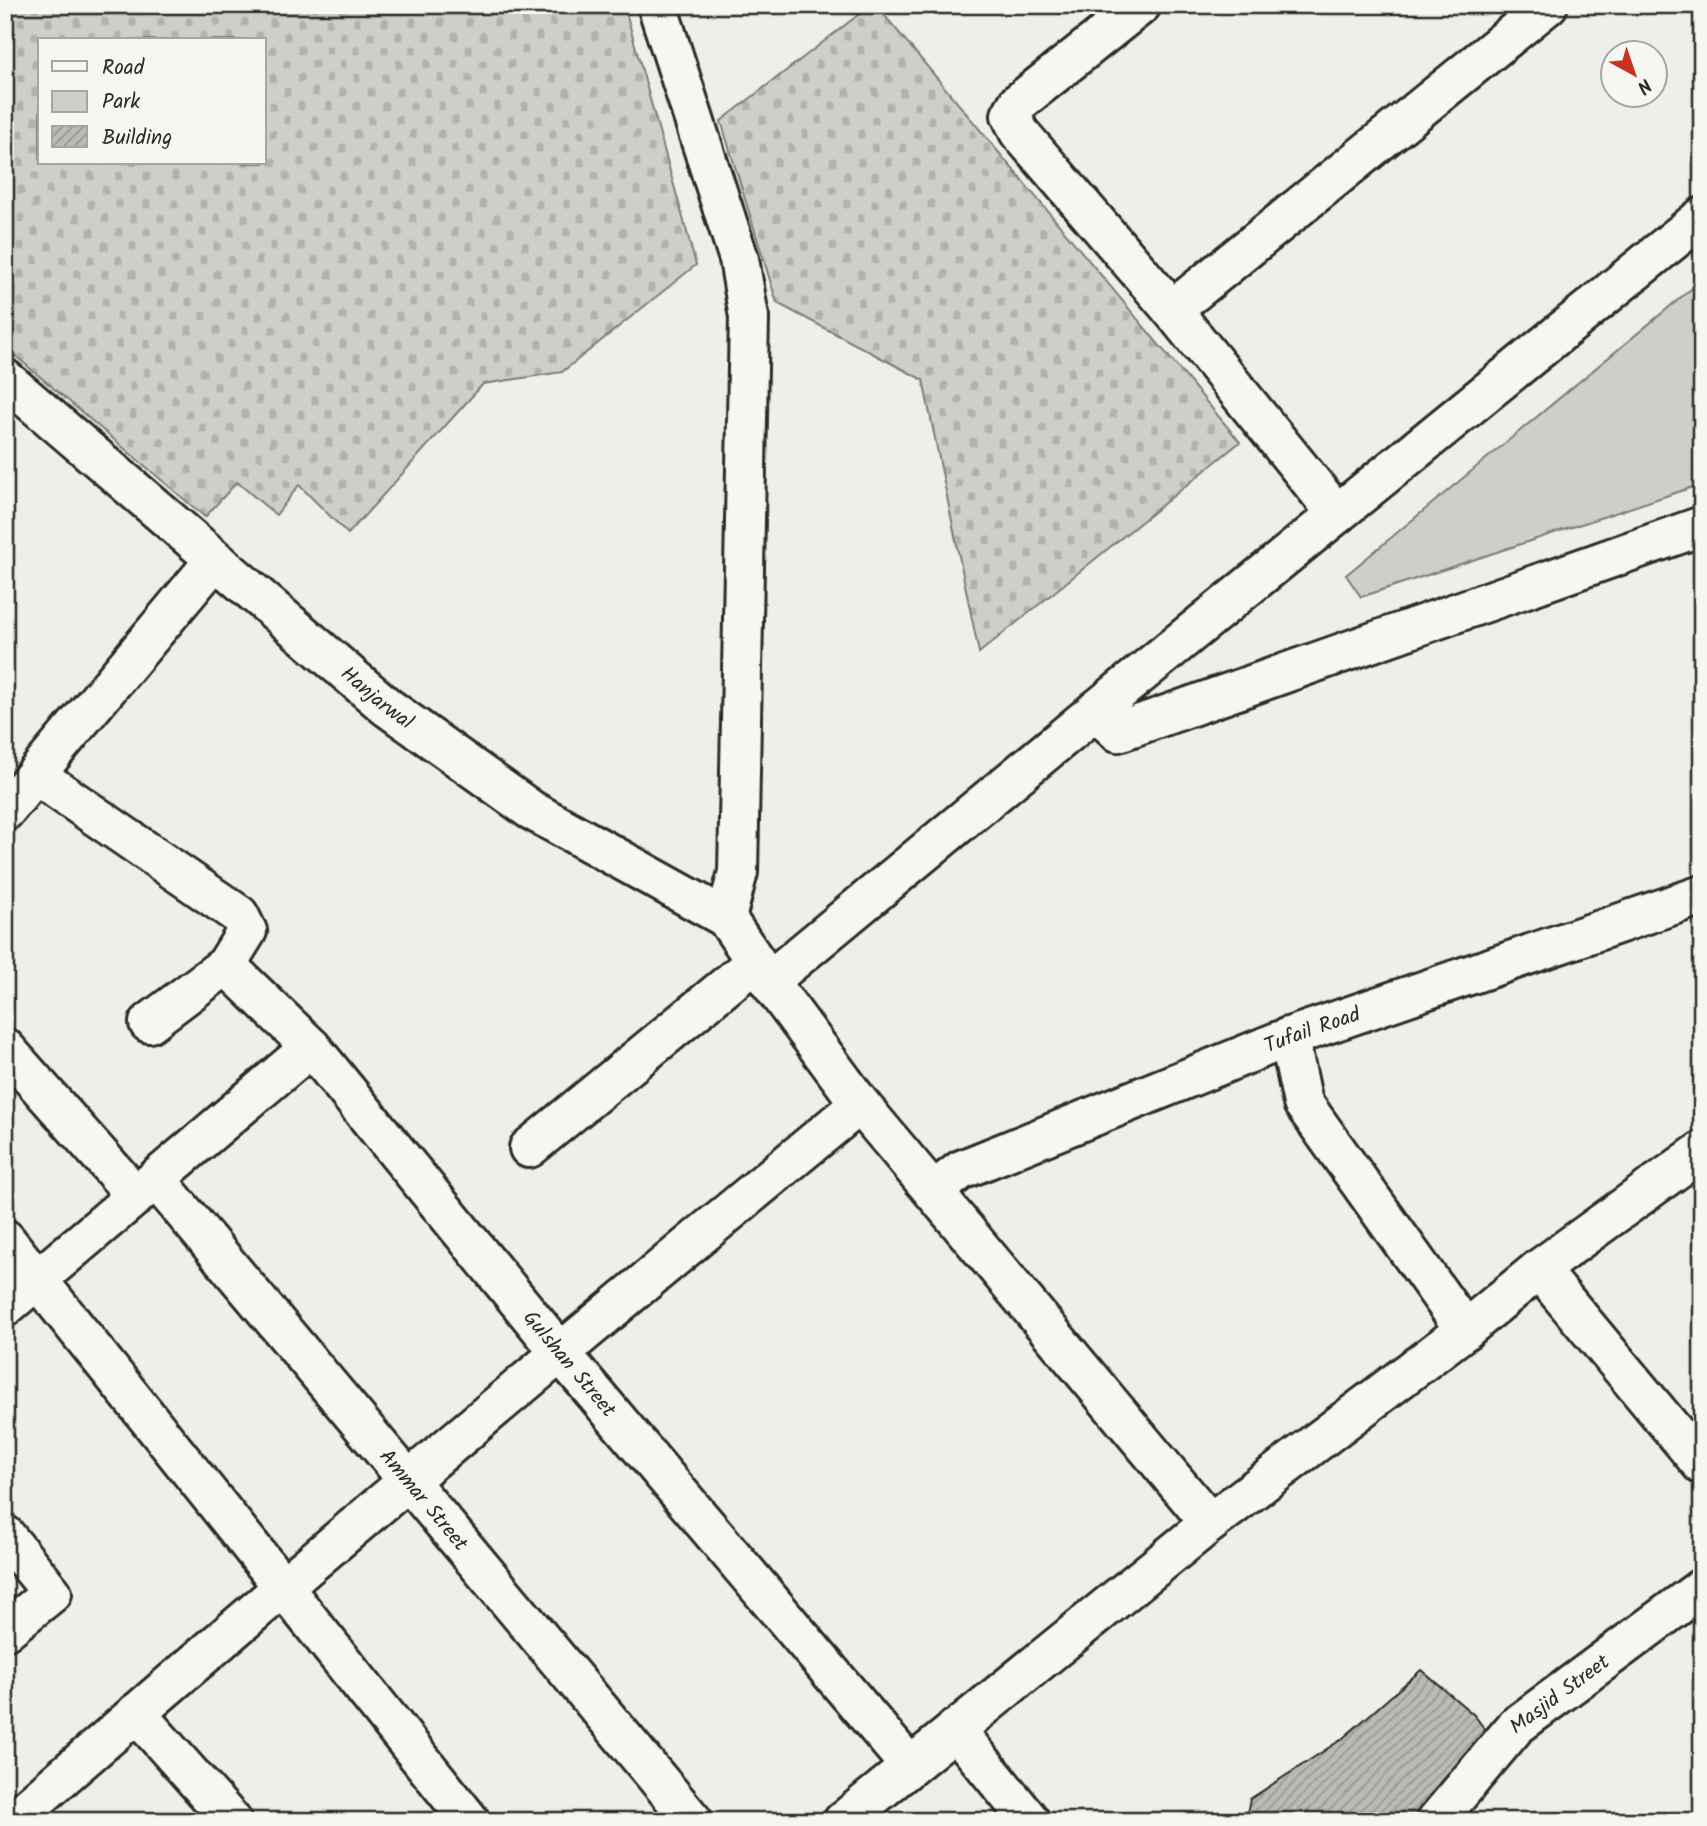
<svg xmlns="http://www.w3.org/2000/svg" width="1707" height="1826" viewBox="0 0 1707 1826" font-family="Kalam,sans-serif">
  <style>
    .green { fill: #cececa; stroke: #7c7c7a; stroke-width: 2 }
    .cemetery { fill: url(#cemetery-stones); stroke: #7c7c7a; stroke-width: 2; fill-rule: evenodd }
    .building { fill: url(#building-hatch); stroke: #2b2b2b; stroke-width: 2 }
    .lines { fill: none; stroke-linecap: round; stroke-linejoin: round }
    .minor-casing { stroke: #2b2b2b; stroke-width: 44 }
    .minor { stroke: #f6f6f2; stroke-width: 38 }
    .labels { text-anchor: middle; stroke-width: 5; stroke-linejoin: round; paint-order: stroke }
    .street-label { font-size: 21px; fill: #2b2b2b; stroke: #f6f6f2 }
  </style>
  <defs>
    <pattern id="cemetery-stones" width="16" height="16" patternUnits="userSpaceOnUse" patternTransform="scale(1.75)"><rect width="16" height="16" fill="#cececa"/><path d="M2 7V4a2 2 0 0 1 4 0v3zM10 15v-3a2 2 0 0 1 4 0v3z" fill="#b1b1ae"/></pattern>
    <pattern id="building-hatch" width="6" height="6" patternUnits="userSpaceOnUse" patternTransform="scale(1.75)"><rect width="6" height="6" fill="#babab7"/><path d="M-1 1l2-2M0 6l6-6M5 7l2-2" fill="none" stroke="#979795"/></pattern>
  </defs>
  <rect width="100%" height="100%" fill="#eeeeea"/>
  <filter id="ink" filterUnits="userSpaceOnUse"><feTurbulence type="fractalNoise" baseFrequency=".0143" numOctaves="2"/><feDisplacementMap in="SourceGraphic" scale="14" xChannelSelector="R" yChannelSelector="G"/><feConvolveMatrix kernelMatrix="1 2 1 2 8 2 1 2 1" color-interpolation-filters="sRGB"/></filter>
  <g filter="url(#ink)">
    <path class="green" d="M 1702,280 L 1702,484 L 1361,597 L 1346,575 Z"/>
    <path class="cemetery" d="M 5,5 L 624,5 L 696,265 L 562,372 L 483,384 L 348,534 L 299,485 L 276,515 L 237,482 L 205,517 L 5,347 ZM 40,40 L 264,40 L 264,163 L 40,163 Z
      M 871,5 L 876,5 L 1240,442 L 979,653 L 923,380 L 777,303 L 721,121 Z"/>
    <path class="building" d="M 1421,1670 L 1474,1715 L 1484,1728 L 1484,1740 L 1413,1821 L 1253,1821 L 1247,1813 L 1250,1799 L 1342,1739 Z"/>
    <g class="lines">
      <g class="minor-casing">
        <g id="minor">
          <path d="M 657,5 L 739,259 L 749,317 L 738,872 L 726,918"/>
          <path d="M 1141,5 L 1018,103 L 1011,115 L 1019,132 L 1172,310"/>
          <path id="s1" d="M 5,379 L 387,707 L 531,810 L 726,918 L 769,981"/>
          <path d="M 1337,514 L 1172,310 L 1548,5"/>
          <path d="M 1095,711 L 1118,732 L 1702,526"/>
          <path d="M 36,775 L 239,915 L 247,931 L 226,965 L 149,1023"/>
          <path d="M 5,811 L 214,561"/>
          <path id="s2" d="M 226,965 L 311,1047 L 559,1351 L 909,1765"/>
          <path d="M 5,1048 L 136,1196"/>
          <path d="M 529,1148 L 754,963"/>
          <path id="s3" d="M 156,1179 L 693,1821"/>
          <path id="s4" d="M 935,1190 L 961,1170 L 1289,1037 L 1702,895"/>
          <path d="M 5,1239 L 470,1821"/>
          <path d="M 1539,1269 L 1702,1465"/>
          <path d="M 5,1307 L 311,1047"/>
          <path d="M 1465,1330 L 1539,1269 L 1702,1151"/>
          <path d="M 1210,1523 L 860,1104 L 769,981 L 1095,711 L 1702,217"/>
          <path d="M 5,1535 L 52,1593 L 5,1631"/>
          <path d="M 136,1713 L 232,1821"/>
          <path d="M 955,1729 L 1030,1821"/>
          <path d="M 12,1821 C 291,1578 574,1339 860,1104"/>
          <path d="M 843,1821 L 1210,1523 L 1465,1330 L 1303,1103 L 1289,1037"/>
          <path id="s5" d="M 1436,1821 L 1516,1726 L 1702,1588"/>
        </g>
      </g>
      <use href="#minor" class="minor"/>
    </g>
  </g>
  <g class="labels">
    <g class="street-label">
      <text dy="7" stroke="none"><textPath href="#s1" startOffset="490">Hanjarwal</textPath></text>
      <text dy="7" stroke="none"><textPath href="#s4" startOffset="411">Tufail Road</textPath></text>
      <text dy="7" stroke="none"><textPath href="#s2" startOffset="527">Gulshan Street</textPath></text>
      <text dy="7" stroke="none"><textPath href="#s3" startOffset="418">Ammar Street</textPath></text>
      <text dy="7" stroke="none"><textPath href="#s5" startOffset="178">Masjid Street</textPath></text>
    </g>
  </g>
  <rect width="1707" height="1826" fill="none" stroke="#f6f6f2" stroke-width="28"/>
  <rect x="14" y="14" width="1679" height="1798" fill="none" stroke="#2b2b2b" stroke-width="2.5" filter="url(#ink)"/>
  <rect x="38" y="38" width="228" height="126" fill="#f6f6f2" stroke="#a5a5a2" stroke-width="2"/>
  <rect x="52" y="61" width="35" height="10" fill="#f6f6f2" stroke="#a5a5a2" stroke-width="2"/>
  <text x="102" y="74" font-size="21" fill="#2b2b2b">Road</text>
  <rect x="52" y="91" width="35" height="21" fill="#cececa" stroke="#a5a5a2" stroke-width="2"/>
  <text x="102" y="108" font-size="21" fill="#2b2b2b">Park</text>
  <rect x="52" y="126" width="35" height="21" fill="url(#building-hatch)" stroke="#a5a5a2" stroke-width="2"/>
  <text x="102" y="144" font-size="21" fill="#2b2b2b">Building</text>
  <g transform="translate(1634 74) rotate(140)"><circle r="33" fill="#f6f6f2" stroke="#a5a5a2" stroke-width="2"/>
  <path d="M0-5L12 26L0 18L-12 26Z" fill="#c8321e"/>
  <text y="-10" font-size="19" font-weight="bold" text-anchor="middle" fill="#2b2b2b">N</text>
  </g>
</svg>
